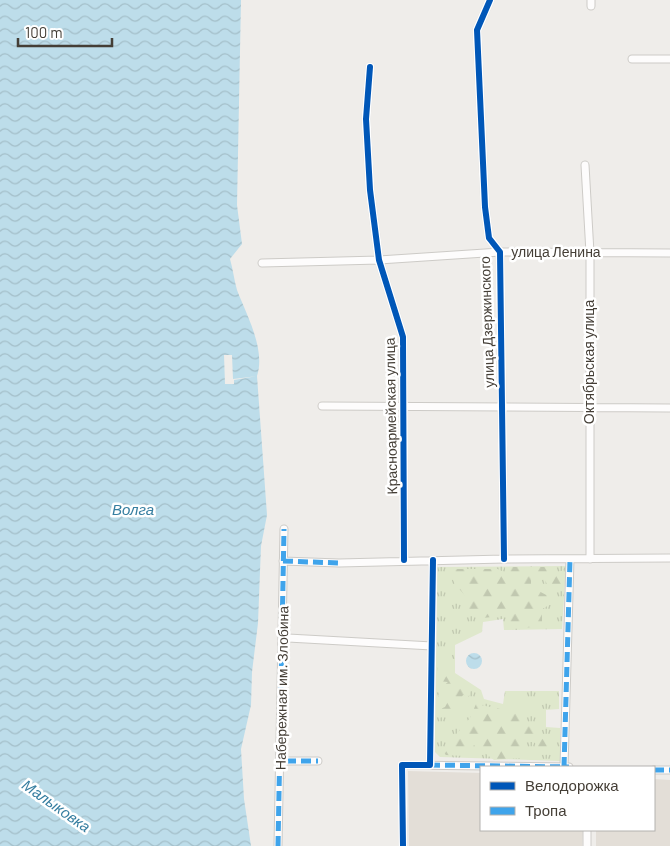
<svg xmlns="http://www.w3.org/2000/svg" width="670" height="846" viewBox="0 0 670 846" font-family="Barlow,sans-serif">
  <style>
    .residential { fill: #e3ded7 }
    .grass { fill: url(#grass-tufts) }
    .forest { fill: url(#forest-firs) }
    .water { fill: url(#water-waves) }
    .pier { fill: #efedea }
    .lines { fill: none; stroke-linecap: round; stroke-linejoin: round }
    .minor-casing { stroke: #cdcbc7; stroke-width: 9 }
    .minor { stroke: #fdfcfc; stroke-width: 7 }
    .quiet { stroke: #3fa4eb; stroke-width: 5; stroke-dasharray: 10 5; stroke-linecap: butt }
    .cycleway-casing { stroke: #fff; stroke-width: 9 }
    .cycleway { stroke: #0057b8; stroke-width: 6 }
    .labels { text-anchor: middle; stroke-width: 5; stroke-linejoin: round; paint-order: stroke }
    .street-label { font-size: 14px; fill: #443e36; stroke: #fff }
    .water-label { font-size: 15px; font-style: italic; fill: #367ea0; stroke: #fff }
  </style>
  <defs>
    <pattern id="grass-tufts" width="24" height="20" patternUnits="userSpaceOnUse" patternTransform="scale(1.25)"><rect width="24" height="20" fill="#dfe8cc"/><path d="M3 7l-1-3M5 7V3M7 7l1-3M15 17l-1-3M17 17v-4M19 17l1-3" fill="none" stroke="#c1c8b0"/></pattern>
    <pattern id="forest-firs" width="22" height="20" patternUnits="userSpaceOnUse" patternTransform="scale(1.25)"><rect width="22" height="20" fill="#dfe8cc"/><path d="M5 1l3.5 6h-7zM16 11l3.5 6h-7z" fill="#c1c8b0"/></pattern>
    <pattern id="water-waves" width="16" height="10" patternUnits="userSpaceOnUse" patternTransform="scale(1.25)"><rect width="16" height="10" fill="#bdddea"/><path d="M0 5q4-4 8 0t8 0" fill="none" stroke="#a4bfc9"/></pattern>
  </defs>
  <rect width="100%" height="100%" fill="#efedea"/>
  <path class="residential" d="M 408,771 L 481,773 L 481,830 L 583,830 L 582,846 L 409,846 Z
    M 654,779 L 670,780 L 670,846 L 596,846 L 596,830 L 654,830 Z"/>
  <path class="grass" d="M 566,566 L 562,629 L 504,630 L 503,619 L 483,622 L 482,632 L 455,645 L 455,673 L 481,690 L 484,699 L 503,704 L 505,691 L 559,691 L 559,709 L 546,710 L 546,727 L 560,728 L 560,761 L 440,757 L 435,752 L 435,567 Z"/>
  <path class="forest" d="M 505,567 L 554,567 L 558,572 L 564,570 L 561,584 L 547,584 L 542,575 L 531,574 L 531,587 L 552,598 L 551,604 L 542,609 L 542,623 L 539,627 L 516,628 L 509,625 L 506,615 C 491,616 479,623 467,609 L 467,598 L 455,584 L 450,573 L 454,569 L 498,569 L 505,573 Z
    M 453,663 L 453,673 L 472,686 L 469,696 L 463,695 L 460,700 L 463,706 L 454,722 L 447,716 L 439,718 L 438,710 L 445,707 L 449,700 L 438,696 L 442,687 L 448,682 L 438,681 L 437,664 Z
    M 515,701 L 519,701 L 523,707 L 520,713 C 529,729 541,737 554,748 L 552,754 L 545,755 L 534,742 L 522,742 L 519,750 L 524,758 L 494,760 L 474,745 L 465,756 L 446,755 L 442,751 L 470,718 L 476,704 L 505,710 Z"/>
  <path class="water" d="M 0,0 L 241,0 L 237,205 L 242,244 L 230,259 C 233,269 234,280 237,290 C 246,314 266,349 257,376 L 267,515 L 261,546 L 258,623 L 252,672 L 251,705 L 241,749 L 244,799 L 251,846 L 0,846 Z
    M466 661a8 8 0 1 1 16 0a8 8 0 1 1-16 0Z"/>
  <path class="pier" d="M 224,355 L 232,355 L 233,379 L 257,376 L 234,380 L 234,384 L 225,384 Z"/>
  <g class="lines">
    <g class="minor-casing">
      <path id="minor" d="M 490,0 L 477,30 L 485,207 L 489,238 L 500,252 L 504,559
        M 591,0 L 591,6
        M 632,59 L 670,59
        M 370,67 L 366,119 L 370,190 L 379,260 L 403,337 L 404,560
        M 585,165 L 590,253 L 590,559
        M 262,263 L 379,260 L 500,252 L 670,253
        M 322,406 L 670,408
        M 283,561 L 339,563 L 504,559 L 670,558
        M 288,638 L 432,646
        M 286,761 L 318,761
        M 430,765 L 433,560
        M 564,767 L 570,559
        M 654,770 L 670,770
        M 278,846 L 284,529
        M 403,846 L 402,765 L 569,767
        M 587,846 L 587,830"/>
    </g>
    <use href="#minor" class="minor"/>
    <path class="quiet" d="M 283,561 L 339,563
      M 286,761 L 318,761
      M 430,765 L 569,767
      M 564,767 L 570,559
      M 654,770 L 670,770
      M 278,846 L 284,529"/>
    <g class="cycleway-casing">
      <path id="cycleway" d="M 490,0 L 477,30 L 485,207 L 489,238 L 500,252 L 504,559
        M 370,67 L 366,119 L 370,190 L 379,260 L 403,337 L 404,560
        M 403,846 L 402,765 L 430,765 L 433,560"/>
    </g>
    <use href="#cycleway" class="cycleway"/>
  </g>
  <g class="labels">
    <g class="street-label">
      <text x="556" y="257">улица Ленина</text>
      <text transform="translate(487 322) rotate(-92)" y="5">улица Дзержинского</text>
      <text transform="translate(589 362) rotate(-90)" y="5">Октябрьская улица</text>
      <text transform="translate(391 416) rotate(-91)" y="5">Красноармейская улица</text>
      <text transform="translate(282 688) rotate(-89)" y="5">Набережная им. Злобина</text>
    </g>
    <g class="water-label">
      <text x="133" y="515">Волга</text>
      <text transform="translate(56 806) rotate(35)" y="5">Малыковка</text>
    </g>
  </g>
  <rect x="480" y="766" width="175" height="65" fill="#ffffff" stroke="#b4b2af"/>
  <rect x="490" y="782" width="25" height="8" fill="#0057b8" stroke="#b4b2af"/>
  <text x="525" y="791" font-size="15" fill="#443e36">Велодорожка</text>
  <rect x="490" y="807" width="25" height="8" fill="#3fa4eb" stroke="#b4b2af"/>
  <text x="525" y="816" font-size="15" fill="#443e36">Тропа</text>
  <path d="M18 38v8h94v-8" fill="none" stroke="#443e36" stroke-width="2.5"/>
  <text x="25" y="38" font-size="15" fill="#443e36" stroke="#ffffff" stroke-width="4" paint-order="stroke">100 m</text>
</svg>
